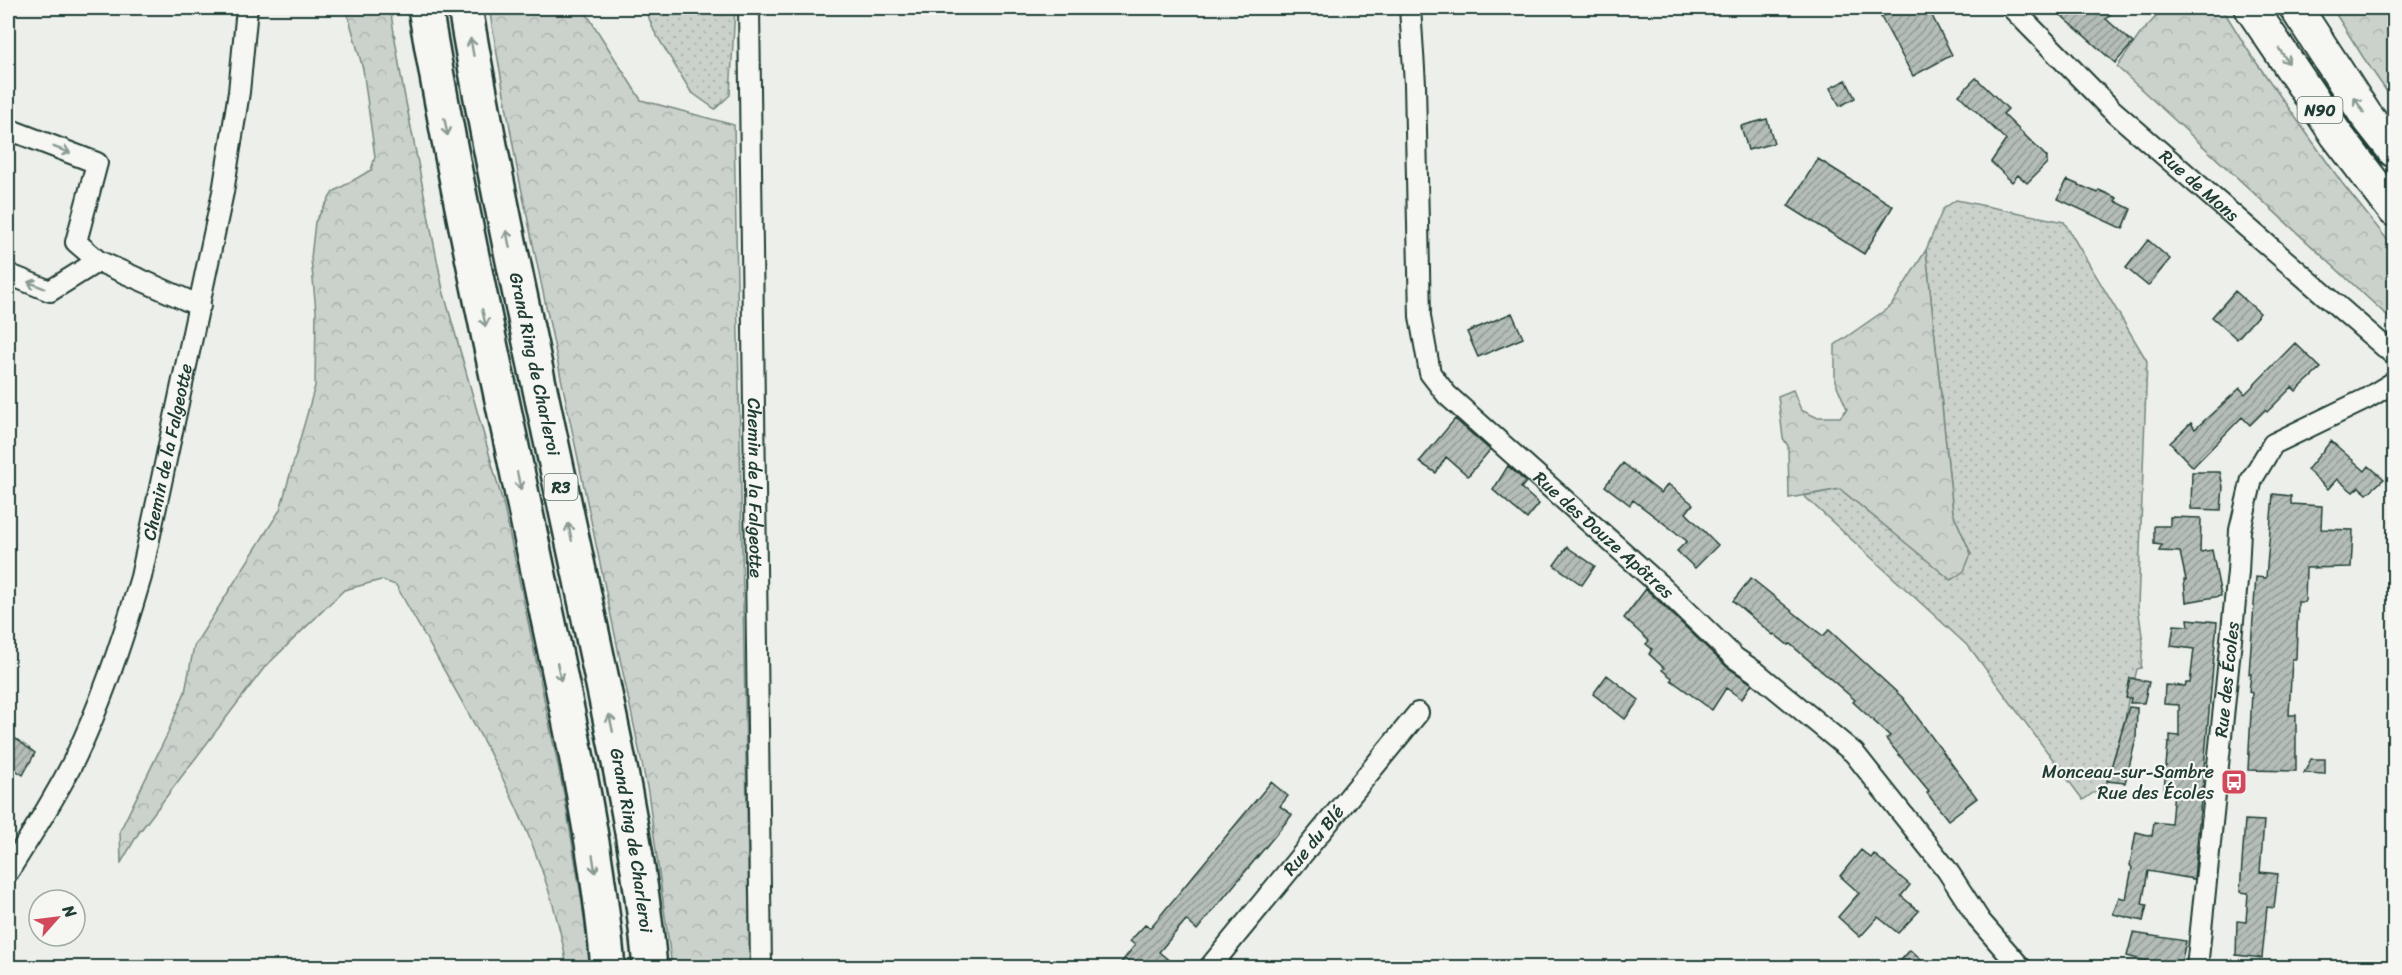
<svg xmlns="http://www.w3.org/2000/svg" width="2402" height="975" viewBox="0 0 2402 975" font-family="Sriracha,sans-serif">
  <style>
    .grass { fill: url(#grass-dots); stroke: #758880; stroke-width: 1.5 }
    .forest { fill: url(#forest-crowns); stroke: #758880; stroke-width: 1.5 }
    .building { fill: url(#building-hatch); stroke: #1f3d34; stroke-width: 1.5 }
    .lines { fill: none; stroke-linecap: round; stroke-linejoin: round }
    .minor-casing { stroke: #1f3d34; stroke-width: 24 }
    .trunk-casing { stroke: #1f3d34; stroke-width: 36 }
    .motorway-casing { stroke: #1f3d34; stroke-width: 38 }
    .minor { stroke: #f6f6f2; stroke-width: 20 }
    .trunk { stroke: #f6f6f2; stroke-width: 32 }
    .motorway { stroke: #f6f6f2; stroke-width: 33 }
    .oneway { stroke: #8a9a93 }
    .labels { text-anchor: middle; stroke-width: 4.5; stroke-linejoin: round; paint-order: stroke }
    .shield { fill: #f6f6f2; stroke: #60746d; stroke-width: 1.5 }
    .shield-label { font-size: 16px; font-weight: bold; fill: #1f3d34 }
    .street-label { font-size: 18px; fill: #1f3d34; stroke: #f6f6f2 }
    .poi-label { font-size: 18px; fill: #1f3d34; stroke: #f6f6f2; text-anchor: end }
  </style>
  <defs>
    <pattern id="grass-dots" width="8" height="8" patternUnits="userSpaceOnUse" patternTransform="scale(1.5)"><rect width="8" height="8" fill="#cbd2cc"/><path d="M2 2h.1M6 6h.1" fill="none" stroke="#aeb5b0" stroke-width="1.8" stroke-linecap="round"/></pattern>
    <pattern id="forest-crowns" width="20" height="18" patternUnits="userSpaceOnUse" patternTransform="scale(1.5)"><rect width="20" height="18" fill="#cbd2cc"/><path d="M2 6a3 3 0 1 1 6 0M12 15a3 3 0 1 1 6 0" fill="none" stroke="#aeb5b0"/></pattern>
    <pattern id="building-hatch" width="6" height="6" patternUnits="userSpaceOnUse" patternTransform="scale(1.5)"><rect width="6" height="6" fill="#b4bdb8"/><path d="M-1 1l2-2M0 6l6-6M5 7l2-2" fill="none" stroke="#929b96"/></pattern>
  </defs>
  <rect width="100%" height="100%" fill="#edefea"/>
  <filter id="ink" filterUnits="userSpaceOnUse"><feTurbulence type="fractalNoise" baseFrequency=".0167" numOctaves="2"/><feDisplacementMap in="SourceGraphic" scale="12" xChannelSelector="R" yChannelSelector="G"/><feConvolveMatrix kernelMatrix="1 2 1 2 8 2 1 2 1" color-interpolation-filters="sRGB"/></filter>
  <g filter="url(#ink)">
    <path class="grass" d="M 645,8 L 735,8 L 730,95 L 715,109 L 691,92 L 654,31 Z
      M 1956,200 L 2064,222 L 2147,361 L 2138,606 L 2143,643 L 2141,668 L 2137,669 L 2135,678 L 2132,678 L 2125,718 L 2107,783 L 2083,800 L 1970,648 L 1804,496 L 1840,489 L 1951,579 L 1971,554 L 1953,513 L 1926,250 L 1943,209 Z"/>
    <path class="forest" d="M 346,8 L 390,8 L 402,82 L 443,290 L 503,503 L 529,626 L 564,794 L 582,902 L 590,967 L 567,967 C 546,831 462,705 396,585 L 381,580 L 344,590 L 264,668 L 138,834 L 121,863 L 120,831 L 166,737 L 185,692 L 194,646 L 280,510 L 315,386 L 316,311 L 311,258 L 315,222 L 333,192 L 371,170 L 375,157 L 363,69 Z
      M 489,8 L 583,8 L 641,100 L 734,125 L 750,967 L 672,967 L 648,792 L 517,168 Z
      M 2164,8 L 2222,8 L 2251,55 L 2342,183 L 2394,248 L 2394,322 L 2117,67 L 2141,33 Z
      M 2332,8 L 2394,8 L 2394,102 L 2363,57 Z
      M 1926,250 L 1953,513 L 1971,554 L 1964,571 L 1951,580 L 1840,489 L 1789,498 L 1788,446 L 1783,438 L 1778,396 L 1793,390 L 1801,410 L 1816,417 L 1840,417 L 1847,409 L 1835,381 L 1835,345 L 1891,306 Z"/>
    <path class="building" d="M 1899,8 L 1928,8 L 1952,55 L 1913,76 L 1881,17 Z
      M 2053,8 L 2080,8 L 2088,15 L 2094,8 L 2116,8 L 2106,19 L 2133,43 L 2115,63 Z
      M 1976,78 L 2008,109 L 2003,114 L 2047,157 L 2047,163 L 2027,183 L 2018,175 L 2012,182 L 1991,162 L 2006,140 L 1959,95 Z
      M 1846,80 L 1855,98 L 1840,106 L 1830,88 Z
      M 1767,119 L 1774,143 L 1748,150 L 1741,126 Z
      M 1818,159 L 1893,206 L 1864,254 L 1788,206 Z
      M 2067,180 L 2098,193 L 2099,190 L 2117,198 L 2115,201 L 2131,209 L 2123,229 L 2058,199 Z
      M 2148,240 L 2170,259 L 2148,286 L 2126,268 Z
      M 2235,291 L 2260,313 L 2237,339 L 2212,317 Z
      M 1512,313 L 1523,338 L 1478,357 L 1467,332 Z
      M 2295,343 L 2321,368 L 2296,391 L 2292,387 L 2267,412 L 2265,410 L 2250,425 L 2242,417 L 2193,467 L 2170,443 L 2191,423 L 2195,429 L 2240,388 L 2245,394 Z
      M 1455,419 L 1490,450 L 1468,476 L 1446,457 L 1436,473 L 1419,462 Z
      M 2331,441 L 2365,471 L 2369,466 L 2384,479 L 2367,494 L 2359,487 L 2353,492 L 2337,479 L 2328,489 L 2307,470 Z
      M 1623,463 L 1661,493 L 1668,484 L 1693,504 L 1686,513 L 1718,545 L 1695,568 L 1677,551 L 1687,541 L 1633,500 L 1630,505 L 1605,486 Z
      M 1508,466 L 1526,482 L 1521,488 L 1539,504 L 1527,519 L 1493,490 Z
      M 2192,472 L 2220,472 L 2223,487 L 2221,510 L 2191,509 Z
      M 2273,494 L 2291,496 L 2291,504 L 2322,506 L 2321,529 L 2353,530 L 2351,567 L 2306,568 L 2305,602 L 2298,602 L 2296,659 L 2292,659 L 2291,677 L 2289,715 L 2296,715 L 2296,771 L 2248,770 L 2252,693 L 2249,692 L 2251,674 L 2249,674 L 2256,577 L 2266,578 Z
      M 2170,517 L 2201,518 L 2200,552 L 2212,550 L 2221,596 L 2186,602 L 2184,580 L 2186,580 L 2180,552 L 2159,551 L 2162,545 L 2154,544 L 2154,526 L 2170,526 Z
      M 1567,547 L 1595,566 L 1582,585 L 1554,565 Z
      M 1751,578 L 1823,636 L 1829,630 L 1903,698 L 1977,798 L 1948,820 L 1927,793 L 1929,791 L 1886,739 L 1890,736 L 1853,702 L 1855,700 L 1790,644 L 1788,645 L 1774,634 L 1773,635 L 1733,601 Z
      M 1646,589 L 1727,667 L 1752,684 L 1742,699 L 1726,688 L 1712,710 L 1671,680 L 1672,678 L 1662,670 L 1664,668 L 1649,654 L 1652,649 L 1646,644 L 1649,641 L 1624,618 Z
      M 2188,619 L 2217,622 L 2194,879 L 2148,871 L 2142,904 L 2147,905 L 2143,921 L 2113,914 L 2119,897 L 2126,899 L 2132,868 L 2130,865 L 2136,832 L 2152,836 L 2154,822 L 2171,824 L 2174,791 L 2164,790 L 2168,743 L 2170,743 L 2170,735 L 2179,736 L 2179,705 L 2164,704 L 2165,685 L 2185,686 L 2186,683 L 2190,683 L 2194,649 L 2171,646 L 2174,625 L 2189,626 Z
      M 1607,675 L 1639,700 L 1625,719 L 1593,694 Z
      M 2130,678 L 2149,682 L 2144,703 L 2130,703 L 2131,698 L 2126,698 Z
      M 2129,707 L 2137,708 L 2136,739 L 2125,783 L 2107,781 Z
      M 8,733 L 35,753 L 23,775 L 8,765 Z
      M 2311,759 L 2325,759 L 2325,774 L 2304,773 Z
      M 1271,782 L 1288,796 L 1280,806 L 1292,815 L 1197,930 L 1186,920 L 1159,952 L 1178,968 L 1117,968 L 1135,945 L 1130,941 L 1145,925 L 1150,928 Z
      M 2245,820 L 2264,821 L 2260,872 L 2278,874 L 2274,908 L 2267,907 L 2262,958 L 2236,955 L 2237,921 L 2246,922 L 2248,893 L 2240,892 Z
      M 1861,850 L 1871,858 L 1874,854 L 1910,885 L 1901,896 L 1919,911 L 1898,933 L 1878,917 L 1860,937 L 1838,917 L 1859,893 L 1840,876 Z
      M 2133,933 L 2186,941 L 2180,968 L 2171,968 L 2127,956 Z
      M 1910,950 L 1930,968 L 1894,968 Z"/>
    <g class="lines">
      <g class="minor-casing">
        <g id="minor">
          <path id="s1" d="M 749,8 L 761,968"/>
          <path id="s2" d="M 1410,8 L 1415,84 L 1420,317 L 1430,373 L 1447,395 L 1663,588 L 1735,658 L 1757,673 L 1854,753 L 1947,870 L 1980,921 L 2021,968"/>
          <path id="s3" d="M 2012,8 L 2111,109 L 2394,355"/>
          <path d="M 8,129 L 97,163 L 76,242 L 98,261 L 200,306"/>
          <path d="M 8,274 L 50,291 L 98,261"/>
          <path id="s4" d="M 8,872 C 31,835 56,797 75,758 C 103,700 123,639 141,577 L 223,192 L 239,92 L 247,8"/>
          <path id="s5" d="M 1209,968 L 1418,713"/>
          <path id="s6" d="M 2197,968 L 2238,572 L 2240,530 L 2252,479 L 2273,444 L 2366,399 L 2394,382"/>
        </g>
      </g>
      <g class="trunk-casing">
        <path id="trunk" d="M 2251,8 L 2336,134 L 2394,210
          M 2296,8 L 2365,114 L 2394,151"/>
      </g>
      <g class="motorway-casing">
        <g id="motorway">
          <path d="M 425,8 C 458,203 502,396 542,590 C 568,715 597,840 608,968"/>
          <path id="s7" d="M 465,8 C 498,203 542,396 583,590 C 609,715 639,841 650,968"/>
        </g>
      </g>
      <use href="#minor" class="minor"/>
      <use href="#trunk" class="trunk"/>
      <use href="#motorway" class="motorway"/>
    </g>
    <defs><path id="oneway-shaft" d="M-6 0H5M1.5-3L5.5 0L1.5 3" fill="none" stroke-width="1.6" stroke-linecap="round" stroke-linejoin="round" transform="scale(1.5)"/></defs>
    <g class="oneway">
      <use href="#oneway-shaft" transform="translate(472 47) rotate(-100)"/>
      <use href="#oneway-shaft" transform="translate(2284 56) rotate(56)"/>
      <use href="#oneway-shaft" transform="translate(2359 105) rotate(-123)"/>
      <use href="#oneway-shaft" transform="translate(446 127) rotate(79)"/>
      <use href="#oneway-shaft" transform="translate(62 150) rotate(21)"/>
      <use href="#oneway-shaft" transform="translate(508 239) rotate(-101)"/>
      <use href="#oneway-shaft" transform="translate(36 285) rotate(-158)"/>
      <use href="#oneway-shaft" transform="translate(484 318) rotate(78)"/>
      <use href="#oneway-shaft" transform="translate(519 481) rotate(78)"/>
      <use href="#oneway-shaft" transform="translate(570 532) rotate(-102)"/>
      <use href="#oneway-shaft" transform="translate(559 672) rotate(78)"/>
      <use href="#oneway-shaft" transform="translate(611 723) rotate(-102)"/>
      <use href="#oneway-shaft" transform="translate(594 864) rotate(81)"/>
    </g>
  </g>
  <defs>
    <g id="bus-square" transform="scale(1.35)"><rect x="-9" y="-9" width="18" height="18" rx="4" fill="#d1495b" stroke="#f6f6f2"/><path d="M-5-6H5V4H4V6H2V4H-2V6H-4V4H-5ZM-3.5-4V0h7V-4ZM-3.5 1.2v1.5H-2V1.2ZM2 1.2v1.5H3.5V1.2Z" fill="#fff"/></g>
  </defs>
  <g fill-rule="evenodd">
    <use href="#bus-square" x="2234" y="782"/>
  </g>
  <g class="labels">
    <g class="shield">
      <rect x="2297.5" y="97" width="45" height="26" rx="4.5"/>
      <rect x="544.5" y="474" width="33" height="26" rx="4.5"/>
    </g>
    <g class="shield-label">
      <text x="2320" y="116">N90</text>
      <text x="561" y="493">R3</text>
    </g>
    <g class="street-label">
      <text dy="6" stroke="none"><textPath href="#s3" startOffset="258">Rue de Mons</textPath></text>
      <text dy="6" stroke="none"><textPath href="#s7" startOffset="363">Grand Ring de Charleroi</textPath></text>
      <text dy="6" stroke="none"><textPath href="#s4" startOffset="453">Chemin de la Falgeotte</textPath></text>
      <text dy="6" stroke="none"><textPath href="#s1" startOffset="480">Chemin de la Falgeotte</textPath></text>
      <text dy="6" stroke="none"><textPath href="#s2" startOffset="604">Rue des Douze Apôtres</textPath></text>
      <text dy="6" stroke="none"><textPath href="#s6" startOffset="290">Rue des Écoles</textPath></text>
      <text dy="6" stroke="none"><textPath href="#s7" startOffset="849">Grand Ring de Charleroi</textPath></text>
      <text dy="6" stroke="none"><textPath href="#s5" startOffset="165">Rue du Blé</textPath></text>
    </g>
    <g class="poi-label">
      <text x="2214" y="778">Monceau-sur-Sambre<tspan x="2214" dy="21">Rue des Écoles</tspan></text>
    </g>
  </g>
  <rect width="2402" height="975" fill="none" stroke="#f6f6f2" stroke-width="30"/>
  <rect x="15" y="15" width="2372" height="945" fill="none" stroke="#1f3d34" stroke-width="2" filter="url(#ink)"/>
  <g transform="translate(57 918) rotate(62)"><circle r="28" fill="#f6f6f2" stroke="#a0aca6" stroke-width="1.5"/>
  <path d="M0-4.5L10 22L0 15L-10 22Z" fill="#d1495b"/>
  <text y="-9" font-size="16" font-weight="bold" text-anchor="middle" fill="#1f3d34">N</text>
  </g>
</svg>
